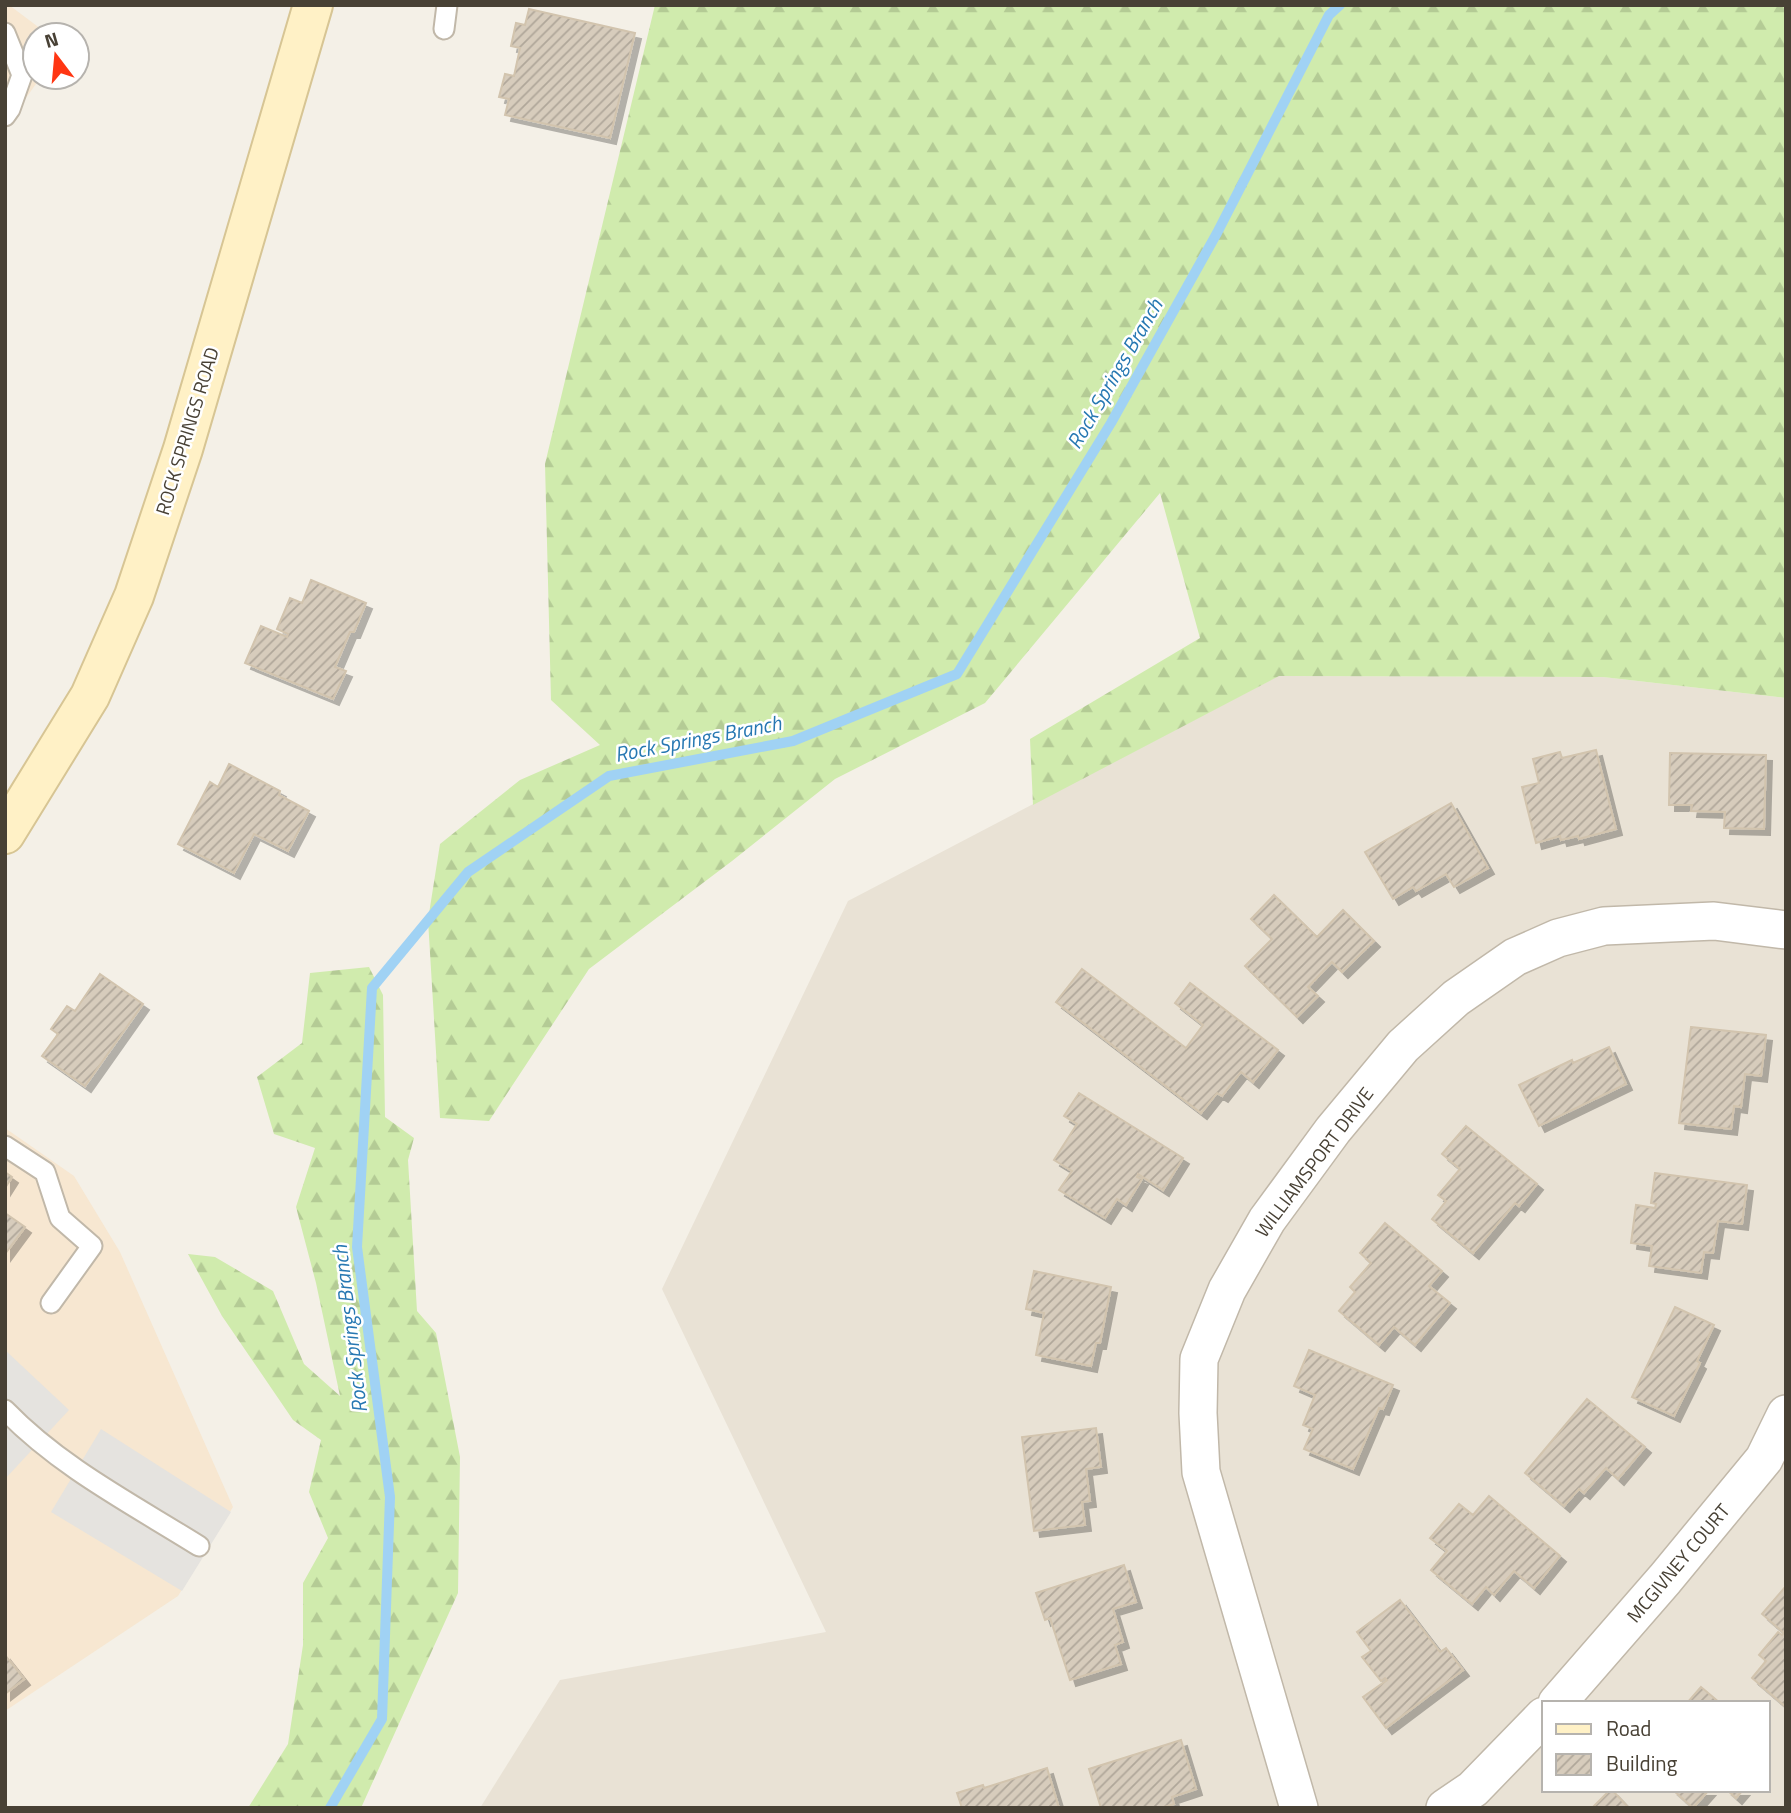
<svg xmlns="http://www.w3.org/2000/svg" width="1791" height="1813" viewBox="0 0 1791 1813" font-family="'Titillium Web',sans-serif">
  <style>
    .residential { fill: #e9e2d5; fill-rule: evenodd }
    .commercial { fill: #f7e7d1 }
    .forest { fill: url(#forest-firs) }
    .parking { fill: #e5e3df }
    .lines { fill: none; stroke-linecap: round; stroke-linejoin: round }
    .stream { stroke: #a0d2f4; stroke-width: 10 }
    .building { fill: url(#building-hatch); stroke: #d2c4ae; stroke-width: 2; filter: url(#shadow) }
    .lane-casing { stroke: #c1b8a9; stroke-width: 23 }
    .street-casing { stroke: #c1b8a9; stroke-width: 40 }
    .secondary-casing { stroke: #d7c594; stroke-width: 42 }
    .lane { stroke: #fff; stroke-width: 19 }
    .street { stroke: #fff; stroke-width: 37 }
    .secondary { stroke: #fff1c6; stroke-width: 38 }
    .labels { text-anchor: middle; stroke-width: 5; stroke-linejoin: round; paint-order: stroke }
    .street-label { font-size: 19px; fill: #484135; stroke: #fff }
    .water-label { font-size: 21px; font-style: italic; fill: #2778b2; stroke: #fff }
  </style>
  <defs>
    <pattern id="forest-firs" width="22" height="20" patternUnits="userSpaceOnUse" patternTransform="scale(1.75)"><rect width="22" height="20" fill="#d0ebad"/><path d="M5 1l3.5 6h-7zM16 11l3.5 6h-7z" fill="#b4cb95"/></pattern>
    <pattern id="building-hatch" width="6" height="6" patternUnits="userSpaceOnUse" patternTransform="scale(1.75)"><rect width="6" height="6" fill="#d7ccbc"/><path d="M-1 1l2-2M0 6l6-6M5 7l2-2" fill="none" stroke="#b0a79a"/></pattern>
    <filter id="shadow"><feDropShadow dx="6" dy="6" stdDeviation="0" flood-color="#0004"/></filter>
  </defs>
  <rect width="100%" height="100%" fill="#f4f0e7"/>
  <path class="residential" d="M 1278,676 L 1603,677 L 1786,698 L 1786,1808 L 480,1808 L 560,1680 L 826,1632 L 662,1289 L 848,901 ZM 1544,1703 L 1768,1703 L 1768,1790 L 1544,1790 Z"/>
  <path class="commercial" d="M 5,5 L 9,5 L 49,35 L 35,35 L 35,77 L 41,77 L 5,127 Z
    M 5,1128 L 74,1176 L 120,1252 L 233,1507 L 178,1596 L 5,1711 Z"/>
  <path class="forest" d="M 655,5 L 1786,5 L 1786,698 L 1603,677 L 1279,676 L 1033,805 L 1030,739 L 1200,638 L 1160,493 L 985,703 L 835,779 L 732,861 L 589,969 L 489,1121 L 440,1118 L 428,920 L 440,844 L 520,780 L 600,745 L 551,700 L 545,464 Z
    M 369,967 L 383,995 L 385,1117 L 414,1138 L 408,1160 L 417,1311 L 436,1333 L 460,1457 L 458,1593 L 361,1808 L 248,1808 L 288,1744 L 303,1645 L 303,1583 L 328,1538 L 309,1492 L 321,1440 L 293,1420 L 222,1316 L 188,1254 L 215,1257 L 273,1291 L 304,1364 L 340,1396 L 316,1283 L 296,1207 L 315,1148 L 274,1134 L 257,1077 L 302,1043 L 310,973 Z"/>
  <path class="parking" d="M 5,1350 L 69,1410 L 5,1479 Z
    M 101,1429 L 231,1512 L 182,1591 L 51,1512 Z"/>
  <g class="lines">
    <path class="stream" d="M 330,1808 L 382,1719 L 390,1497 L 357,1247 L 372,988 L 468,872 L 609,776 L 793,741 L 957,674 L 1111,423 L 1217,233 L 1329,15 L 1340,5"/>
  </g>
  <path class="building" d="M 529,9 L 635,33 L 610,138 L 505,115 L 509,99 L 499,97 L 505,74 L 514,76 L 520,48 L 511,46 L 516,23 L 525,25 Z
    M 311,580 L 366,603 L 354,632 L 350,632 L 335,667 L 346,671 L 333,699 L 245,663 L 261,626 L 287,637 L 288,634 L 277,629 L 290,598 L 302,603 Z
    M 1596,750 L 1616,829 L 1579,839 L 1578,836 L 1561,840 L 1560,836 L 1536,843 L 1522,787 L 1539,783 L 1533,759 L 1560,752 L 1562,758 Z
    M 1670,753 L 1766,755 L 1764,829 L 1724,828 L 1725,812 L 1691,811 L 1692,805 L 1669,805 Z
    M 229,764 L 280,791 L 279,795 L 309,811 L 288,851 L 254,834 L 234,873 L 178,844 L 210,782 L 218,787 Z
    M 1451,803 L 1488,868 L 1454,887 L 1446,874 L 1416,891 L 1413,887 L 1393,899 L 1365,852 Z
    M 1274,895 L 1317,937 L 1343,910 L 1374,941 L 1342,972 L 1332,962 L 1308,987 L 1318,996 L 1297,1017 L 1245,966 L 1272,939 L 1251,919 Z
    M 1082,969 L 1186,1048 L 1203,1025 L 1175,1003 L 1190,983 L 1278,1050 L 1253,1082 L 1241,1072 L 1222,1096 L 1217,1093 L 1201,1113 L 1056,1002 Z
    M 100,974 L 143,1004 L 85,1086 L 42,1056 L 58,1034 L 51,1029 L 67,1006 L 75,1011 Z
    M 1691,1027 L 1766,1035 L 1761,1076 L 1745,1074 L 1741,1107 L 1734,1106 L 1731,1129 L 1679,1123 Z
    M 1609,1047 L 1626,1084 L 1539,1126 L 1519,1085 L 1572,1060 L 1573,1063 Z
    M 1079,1093 L 1183,1158 L 1163,1190 L 1138,1174 L 1137,1177 L 1142,1179 L 1126,1205 L 1117,1199 L 1105,1218 L 1059,1190 L 1072,1171 L 1054,1160 L 1077,1124 L 1064,1116 Z
    M 1466,1126 L 1537,1184 L 1519,1206 L 1515,1203 L 1473,1253 L 1432,1219 L 1446,1201 L 1438,1195 L 1460,1169 L 1442,1154 Z
    M 5,1172 L 12,1177 L 5,1188 Z
    M 1655,1173 L 1747,1185 L 1742,1224 L 1718,1221 L 1713,1253 L 1704,1252 L 1701,1273 L 1649,1266 L 1652,1246 L 1631,1243 L 1636,1205 L 1655,1208 L 1656,1204 L 1651,1203 Z
    M 5,1213 L 25,1227 L 5,1254 Z
    M 1385,1223 L 1442,1271 L 1429,1286 L 1450,1303 L 1415,1345 L 1394,1327 L 1379,1345 L 1339,1311 L 1355,1292 L 1350,1287 L 1371,1263 L 1360,1253 Z
    M 1034,1271 L 1111,1287 L 1100,1343 L 1096,1343 L 1091,1366 L 1036,1355 L 1044,1313 L 1026,1309 Z
    M 1675,1307 L 1714,1325 L 1697,1361 L 1700,1363 L 1674,1416 L 1632,1397 Z
    M 1309,1350 L 1393,1385 L 1383,1409 L 1379,1408 L 1353,1469 L 1304,1449 L 1313,1429 L 1303,1425 L 1315,1395 L 1294,1386 Z
    M 1587,1399 L 1645,1447 L 1618,1479 L 1606,1468 L 1584,1493 L 1579,1489 L 1564,1506 L 1525,1473 Z
    M 1096,1428 L 1101,1467 L 1086,1469 L 1090,1501 L 1082,1502 L 1085,1525 L 1034,1531 L 1022,1437 Z
    M 1489,1496 L 1560,1556 L 1534,1588 L 1514,1571 L 1494,1595 L 1486,1587 L 1472,1604 L 1431,1570 L 1447,1551 L 1430,1538 L 1459,1504 L 1473,1515 Z
    M 1124,1565 L 1136,1602 L 1113,1609 L 1123,1642 L 1115,1645 L 1121,1664 L 1070,1680 L 1050,1618 L 1045,1620 L 1036,1593 Z
    M 1786,1586 L 1786,1707 L 1752,1678 L 1766,1661 L 1759,1655 L 1778,1632 L 1782,1635 L 1784,1633 L 1762,1614 Z
    M 1400,1600 L 1440,1652 L 1446,1648 L 1463,1670 L 1386,1728 L 1363,1697 L 1387,1680 L 1385,1678 L 1381,1681 L 1362,1657 L 1371,1651 L 1357,1632 Z
    M 5,1655 L 24,1679 L 5,1694 Z
    M 1701,1687 L 1720,1703 L 1687,1703 Z
    M 1181,1740 L 1196,1789 L 1172,1797 L 1174,1804 L 1161,1808 L 1101,1808 L 1089,1769 Z
    M 1047,1768 L 1059,1808 L 962,1808 L 957,1793 L 983,1785 L 984,1788 Z
    M 1610,1790 L 1612,1790 L 1629,1808 L 1592,1808 Z
    M 1673,1790 L 1709,1790 L 1693,1808 Z
    M 1727,1790 L 1743,1790 L 1736,1798 Z"/>
  <g class="lines">
    <g class="lane-casing">
      <path id="lane" d="M 444,29 L 447,5
        M 5,33 L 22,75 L 10,109 L 5,116
        M 5,1146 L 45,1172 L 60,1218 L 92,1246 L 51,1303
        M 5,1410 C 60,1467 132,1504 199,1546"/>
    </g>
    <g class="street-casing">
      <path id="street" d="M 1557,1703 L 1665,1579 L 1764,1459 L 1786,1414
        M 1299,1808 L 1201,1472 L 1198,1413 L 1199,1359 L 1227,1290 L 1267,1220 L 1333,1130 L 1403,1046 L 1456,998 L 1515,957 L 1558,938 L 1604,926 L 1714,921 L 1786,930
        M 1445,1808 L 1473,1789 L 1544,1716"/>
    </g>
    <g class="secondary-casing">
      <path id="secondary" d="M 5,834 L 90,696 L 134,596 L 183,449 L 313,5"/>
    </g>
    <use href="#lane" class="lane"/>
    <use href="#street" class="street"/>
    <use href="#secondary" class="secondary"/>
  </g>
  <g class="labels">
    <g class="street-label">
      <text transform="translate(187 431) rotate(-73)" y="7">ROCK SPRINGS ROAD</text>
      <text transform="translate(1314 1162) rotate(-53)" y="7">WILLIAMSPORT DRIVE</text>
      <text transform="translate(1678 1563) rotate(-50)" y="7">MCGIVNEY COURT</text>
    </g>
    <g class="water-label">
      <text transform="translate(1115 374) rotate(-60)" y="7">Rock Springs Branch</text>
      <text transform="translate(698 739) rotate(-11)" y="7">Rock Springs Branch</text>
      <text transform="translate(350 1329) rotate(-97)" y="7">Rock Springs Branch</text>
    </g>
  </g>
  <rect width="1791" height="1813" fill="none" stroke="#484135" stroke-width="14"/>
  <rect x="1542" y="1701" width="228" height="91" fill="#ffffff" stroke="#b6b3ae" stroke-width="2"/>
  <rect x="1556" y="1724" width="35" height="10" fill="#fff1c6" stroke="#b6b3ae" stroke-width="2"/>
  <text x="1606" y="1736" font-size="21" fill="#484135">Road</text>
  <rect x="1556" y="1754" width="35" height="21" fill="url(#building-hatch)" stroke="#b6b3ae" stroke-width="2"/>
  <text x="1606" y="1771" font-size="21" fill="#484135">Building</text>
  <g transform="translate(56 56) rotate(344)"><circle r="33" fill="#ffffff" stroke="#b6b3ae" stroke-width="2"/>
  <path d="M0-5L12 26L0 18L-12 26Z" fill="#ff3613"/>
  <text y="-10" font-size="19" font-weight="bold" text-anchor="middle" fill="#484135">N</text>
  </g>
</svg>
